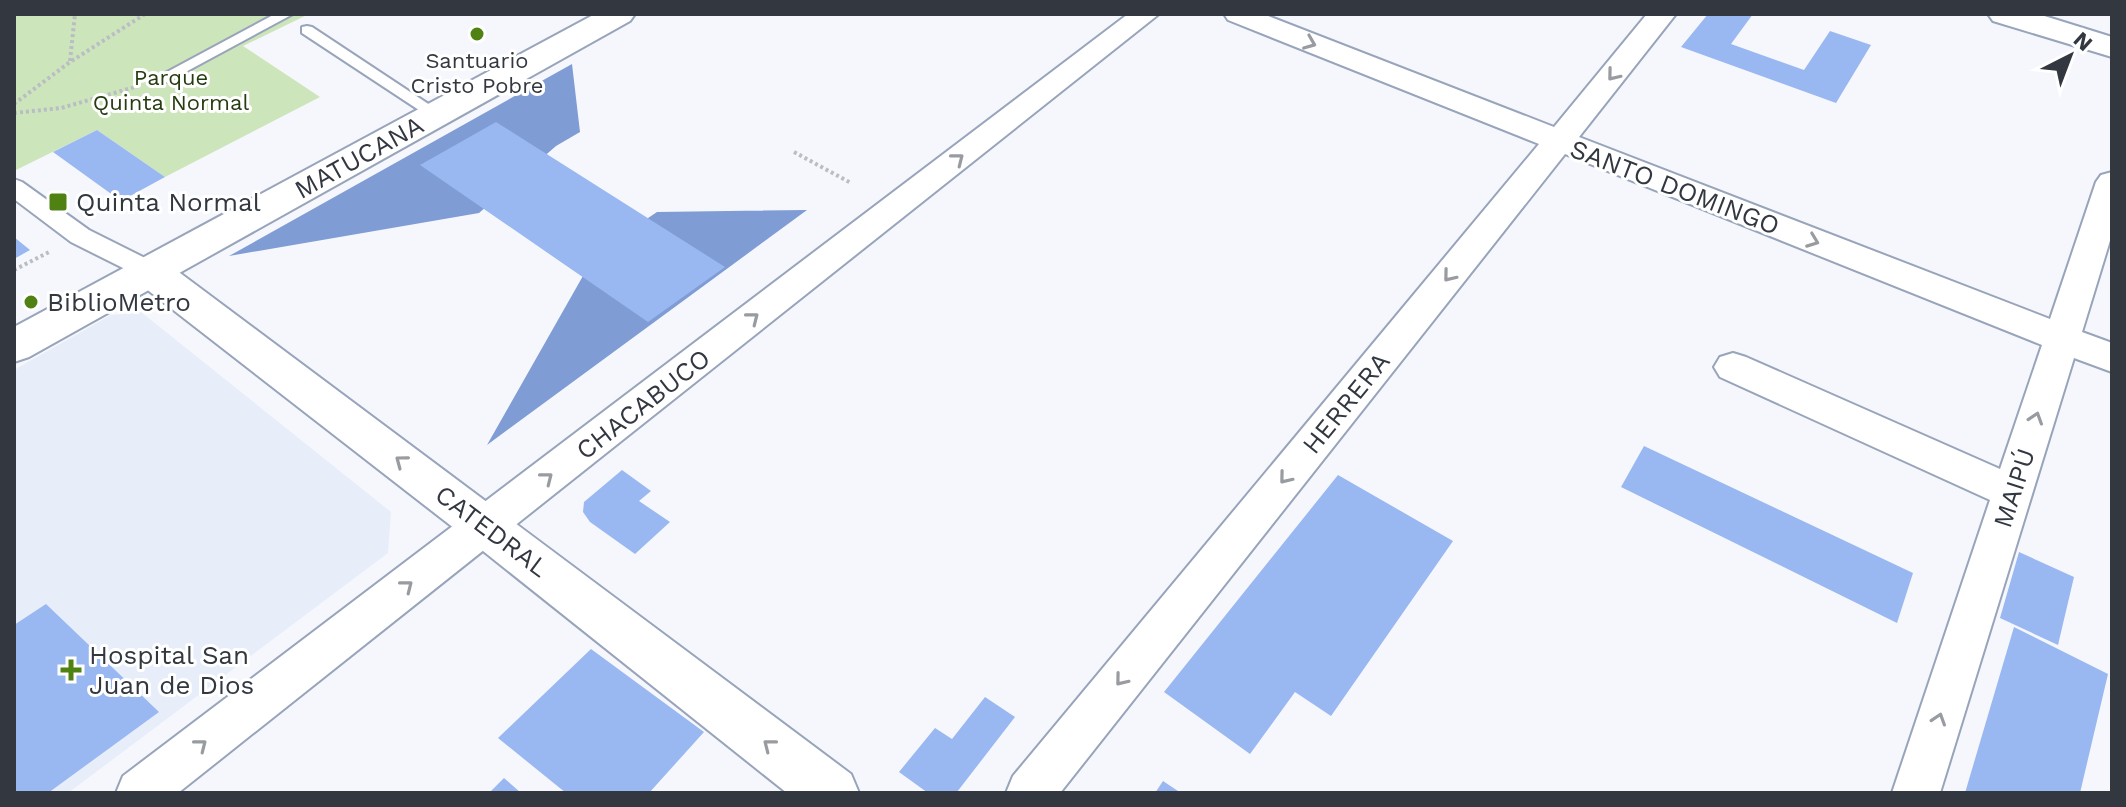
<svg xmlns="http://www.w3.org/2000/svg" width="2126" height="807" viewBox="0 0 2126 807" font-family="'Work Sans',sans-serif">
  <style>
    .built { fill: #e7eefa }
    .green { fill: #cde5bb }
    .water { fill: #7f9cd4 }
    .building { fill: #99b7f1 }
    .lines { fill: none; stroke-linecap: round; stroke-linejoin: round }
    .service-casing { stroke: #98a4ba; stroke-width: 4 }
    .pedestrian-casing { stroke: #98a4ba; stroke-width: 4 }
    .minor-casing { stroke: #98a4ba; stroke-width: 4 }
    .tertiary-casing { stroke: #98a4ba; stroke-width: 4 }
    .secondary-casing { stroke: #98a4ba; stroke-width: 4 }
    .primary-casing { stroke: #98a4ba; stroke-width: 4 }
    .path { stroke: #babdc3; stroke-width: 4; stroke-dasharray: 3 3; stroke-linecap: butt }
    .service { fill: #fff; fill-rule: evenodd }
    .pedestrian { fill: #fff; fill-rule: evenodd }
    .minor { fill: #fff; fill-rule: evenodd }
    .tertiary { fill: #fff; fill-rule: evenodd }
    .secondary { fill: #fff; fill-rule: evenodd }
    .primary { fill: #fff; fill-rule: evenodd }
    .oneway { stroke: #989ba0 }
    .poi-dot { fill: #4f8113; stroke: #fff; stroke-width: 3 }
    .labels { text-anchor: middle; stroke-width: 6; stroke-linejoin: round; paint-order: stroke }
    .far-poi-label { font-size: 22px; fill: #323740; stroke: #fff }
    .far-park-label { font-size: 22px; fill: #263c11; stroke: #fff }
    .street-label { font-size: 26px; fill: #323740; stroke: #fff }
    .poi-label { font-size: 26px; fill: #323740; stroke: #fff; text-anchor: start }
  </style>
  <rect width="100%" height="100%" fill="#f5f7fc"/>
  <path class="built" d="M 141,312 L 391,512 L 388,553 L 68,793 L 14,793 L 14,370 L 111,315 Z"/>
  <path class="green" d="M 14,14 L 309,14 L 243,46 L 320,97 L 165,177 L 97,130 L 14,171 Z"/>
  <path class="water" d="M 572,64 L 580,132 L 556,146 L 479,213 L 229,256 Z
    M 807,210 L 487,445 L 596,253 L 657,212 Z"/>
  <path class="building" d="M 1708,14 L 1753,14 L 1731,44 L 1804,70 L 1830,31 L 1871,45 L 1836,103 L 1681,47 Z
    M 496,122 L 725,267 L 648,322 L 420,165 Z
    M 97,130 L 165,177 L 121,201 L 53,152 Z
    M 14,237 L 30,250 L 14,259 Z
    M 1644,446 L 1913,573 L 1897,623 L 1621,487 Z
    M 622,470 L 651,491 L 639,501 L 670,522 L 635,554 L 590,522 L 583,512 L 584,502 Z
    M 1338,475 L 1453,541 L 1331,716 L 1295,692 L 1250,754 L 1164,692 Z
    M 2019,552 L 2074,577 L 2058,645 L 2000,618 Z
    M 46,604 L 159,712 L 48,793 L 14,793 L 14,625 Z
    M 2014,627 L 2108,674 L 2080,793 L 1965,793 Z
    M 591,649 L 704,732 L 649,793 L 566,793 L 498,738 Z
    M 985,697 L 1015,717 L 957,792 L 928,793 L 899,772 L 935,728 L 952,739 Z
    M 504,778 L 521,793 L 489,793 Z
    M 1163,781 L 1181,793 L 1155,793 Z"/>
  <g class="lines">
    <g class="service-casing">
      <path id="service" d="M 275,14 L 293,14 L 167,82 L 157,82 L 154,79 Z
        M 307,26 L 312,27 L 445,115 L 437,120 L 431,118 L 302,33 L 302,27 Z"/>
    </g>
    <g class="pedestrian-casing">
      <path id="pedestrian" d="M 14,179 L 22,182 L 89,230 L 159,265 L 163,271 L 159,277 L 150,280 L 141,277 L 71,242 L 14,199 Z"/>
    </g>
    <g class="minor-casing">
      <path id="minor" d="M 1128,14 L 1159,14 L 178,793 L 116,793 L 123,776 Z
        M 1224,14 L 1263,14 L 1554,127 L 1647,14 L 1676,14 L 1579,137 L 2050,319 L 2096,182 L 2101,175 L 2112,172 L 2112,234 L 2082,332 L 2112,343 L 2112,372 L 2074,358 L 1940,793 L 1892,793 L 1990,500 L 1720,377 L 1714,367 L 1720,357 L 1733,353 L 1746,357 L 2000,469 L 2042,345 L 1565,154 L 1060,793 L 1006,793 L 1013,776 L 1539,144 L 1228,20 Z"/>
    </g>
    <g class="tertiary-casing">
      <path id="tertiary" d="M 1988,14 L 2038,14 L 2112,37 L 2112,57 L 1993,21 Z"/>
    </g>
    <g class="secondary-casing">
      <path id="secondary" d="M 150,257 L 164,261 L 851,774 L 859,793 L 787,793 L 468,539 L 136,281 L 130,271 L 136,261 Z"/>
    </g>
    <g class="primary-casing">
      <path id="primary" d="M 595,14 L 635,14 L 630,21 L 29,357 L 14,362 L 14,327 Z"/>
    </g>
    <path class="path" d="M 70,61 L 75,14
      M 14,104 L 70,62 L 145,14
      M 14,113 L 61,108 L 142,85
      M 794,152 L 851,183
      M 14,270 L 51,251"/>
    <use href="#service" class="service"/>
    <use href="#pedestrian" class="pedestrian"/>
    <use href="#minor" class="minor"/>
    <use href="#tertiary" class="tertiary"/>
    <use href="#secondary" class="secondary"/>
    <use href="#primary" class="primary"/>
  </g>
  <defs><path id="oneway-chevron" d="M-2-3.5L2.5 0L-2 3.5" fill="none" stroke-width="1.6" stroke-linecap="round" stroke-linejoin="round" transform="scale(2)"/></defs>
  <g class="oneway">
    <use href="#oneway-chevron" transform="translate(1310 43) rotate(22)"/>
    <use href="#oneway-chevron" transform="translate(1613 75) rotate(129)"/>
    <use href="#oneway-chevron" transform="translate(958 159) rotate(-38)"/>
    <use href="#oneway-chevron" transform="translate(1813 241) rotate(21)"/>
    <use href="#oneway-chevron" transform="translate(1449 276) rotate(129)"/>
    <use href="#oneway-chevron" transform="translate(753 318) rotate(-38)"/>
    <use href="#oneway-chevron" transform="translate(2036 418) rotate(-72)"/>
    <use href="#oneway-chevron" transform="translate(401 461) rotate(-143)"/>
    <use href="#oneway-chevron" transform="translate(547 478) rotate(-38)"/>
    <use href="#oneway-chevron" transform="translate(1285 478) rotate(129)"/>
    <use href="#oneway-chevron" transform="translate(407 586) rotate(-38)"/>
    <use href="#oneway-chevron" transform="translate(1121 680) rotate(129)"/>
    <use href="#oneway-chevron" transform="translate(1939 719) rotate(-72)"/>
    <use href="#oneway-chevron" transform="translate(201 745) rotate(-38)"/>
    <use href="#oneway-chevron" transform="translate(769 745) rotate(-142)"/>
  </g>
  <g class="poi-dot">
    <circle cx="477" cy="34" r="8"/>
    <rect x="48" y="192" width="20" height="20" rx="4"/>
    <circle cx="31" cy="302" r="8"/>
    <path d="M67 658h8v8h8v8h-8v8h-8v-8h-8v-8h8z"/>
  </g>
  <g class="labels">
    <g class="far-poi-label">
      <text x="477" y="68">Santuario<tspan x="477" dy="25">Cristo Pobre</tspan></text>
    </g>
    <g class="far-park-label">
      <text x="171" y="85">Parque<tspan x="171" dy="25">Quinta Normal</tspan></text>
    </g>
    <g class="street-label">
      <text transform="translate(359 157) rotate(-29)" y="9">MATUCANA</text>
      <text transform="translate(1675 187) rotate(21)" y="9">SANTO DOMINGO</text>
      <text transform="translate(1346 403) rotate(-51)" y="9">HERRERA</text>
      <text transform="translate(643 404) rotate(-38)" y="9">CHACABUCO</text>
      <text transform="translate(2014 488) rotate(-72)" y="9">MAIPÚ</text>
      <text transform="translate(492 531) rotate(37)" y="9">CATEDRAL</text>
    </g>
    <g class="poi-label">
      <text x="76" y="211">Quinta Normal</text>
      <text x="47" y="311">BiblioMetro</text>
      <text x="89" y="664">Hospital San<tspan x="89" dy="30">Juan de Dios</tspan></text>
    </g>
  </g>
  <rect width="2126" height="807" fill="none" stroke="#323740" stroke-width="32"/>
  <g transform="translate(2070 56) rotate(42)" stroke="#ffffff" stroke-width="6" paint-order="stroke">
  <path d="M0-6L14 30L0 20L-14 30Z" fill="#323740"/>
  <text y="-12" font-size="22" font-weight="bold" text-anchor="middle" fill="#323740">N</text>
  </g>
</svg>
